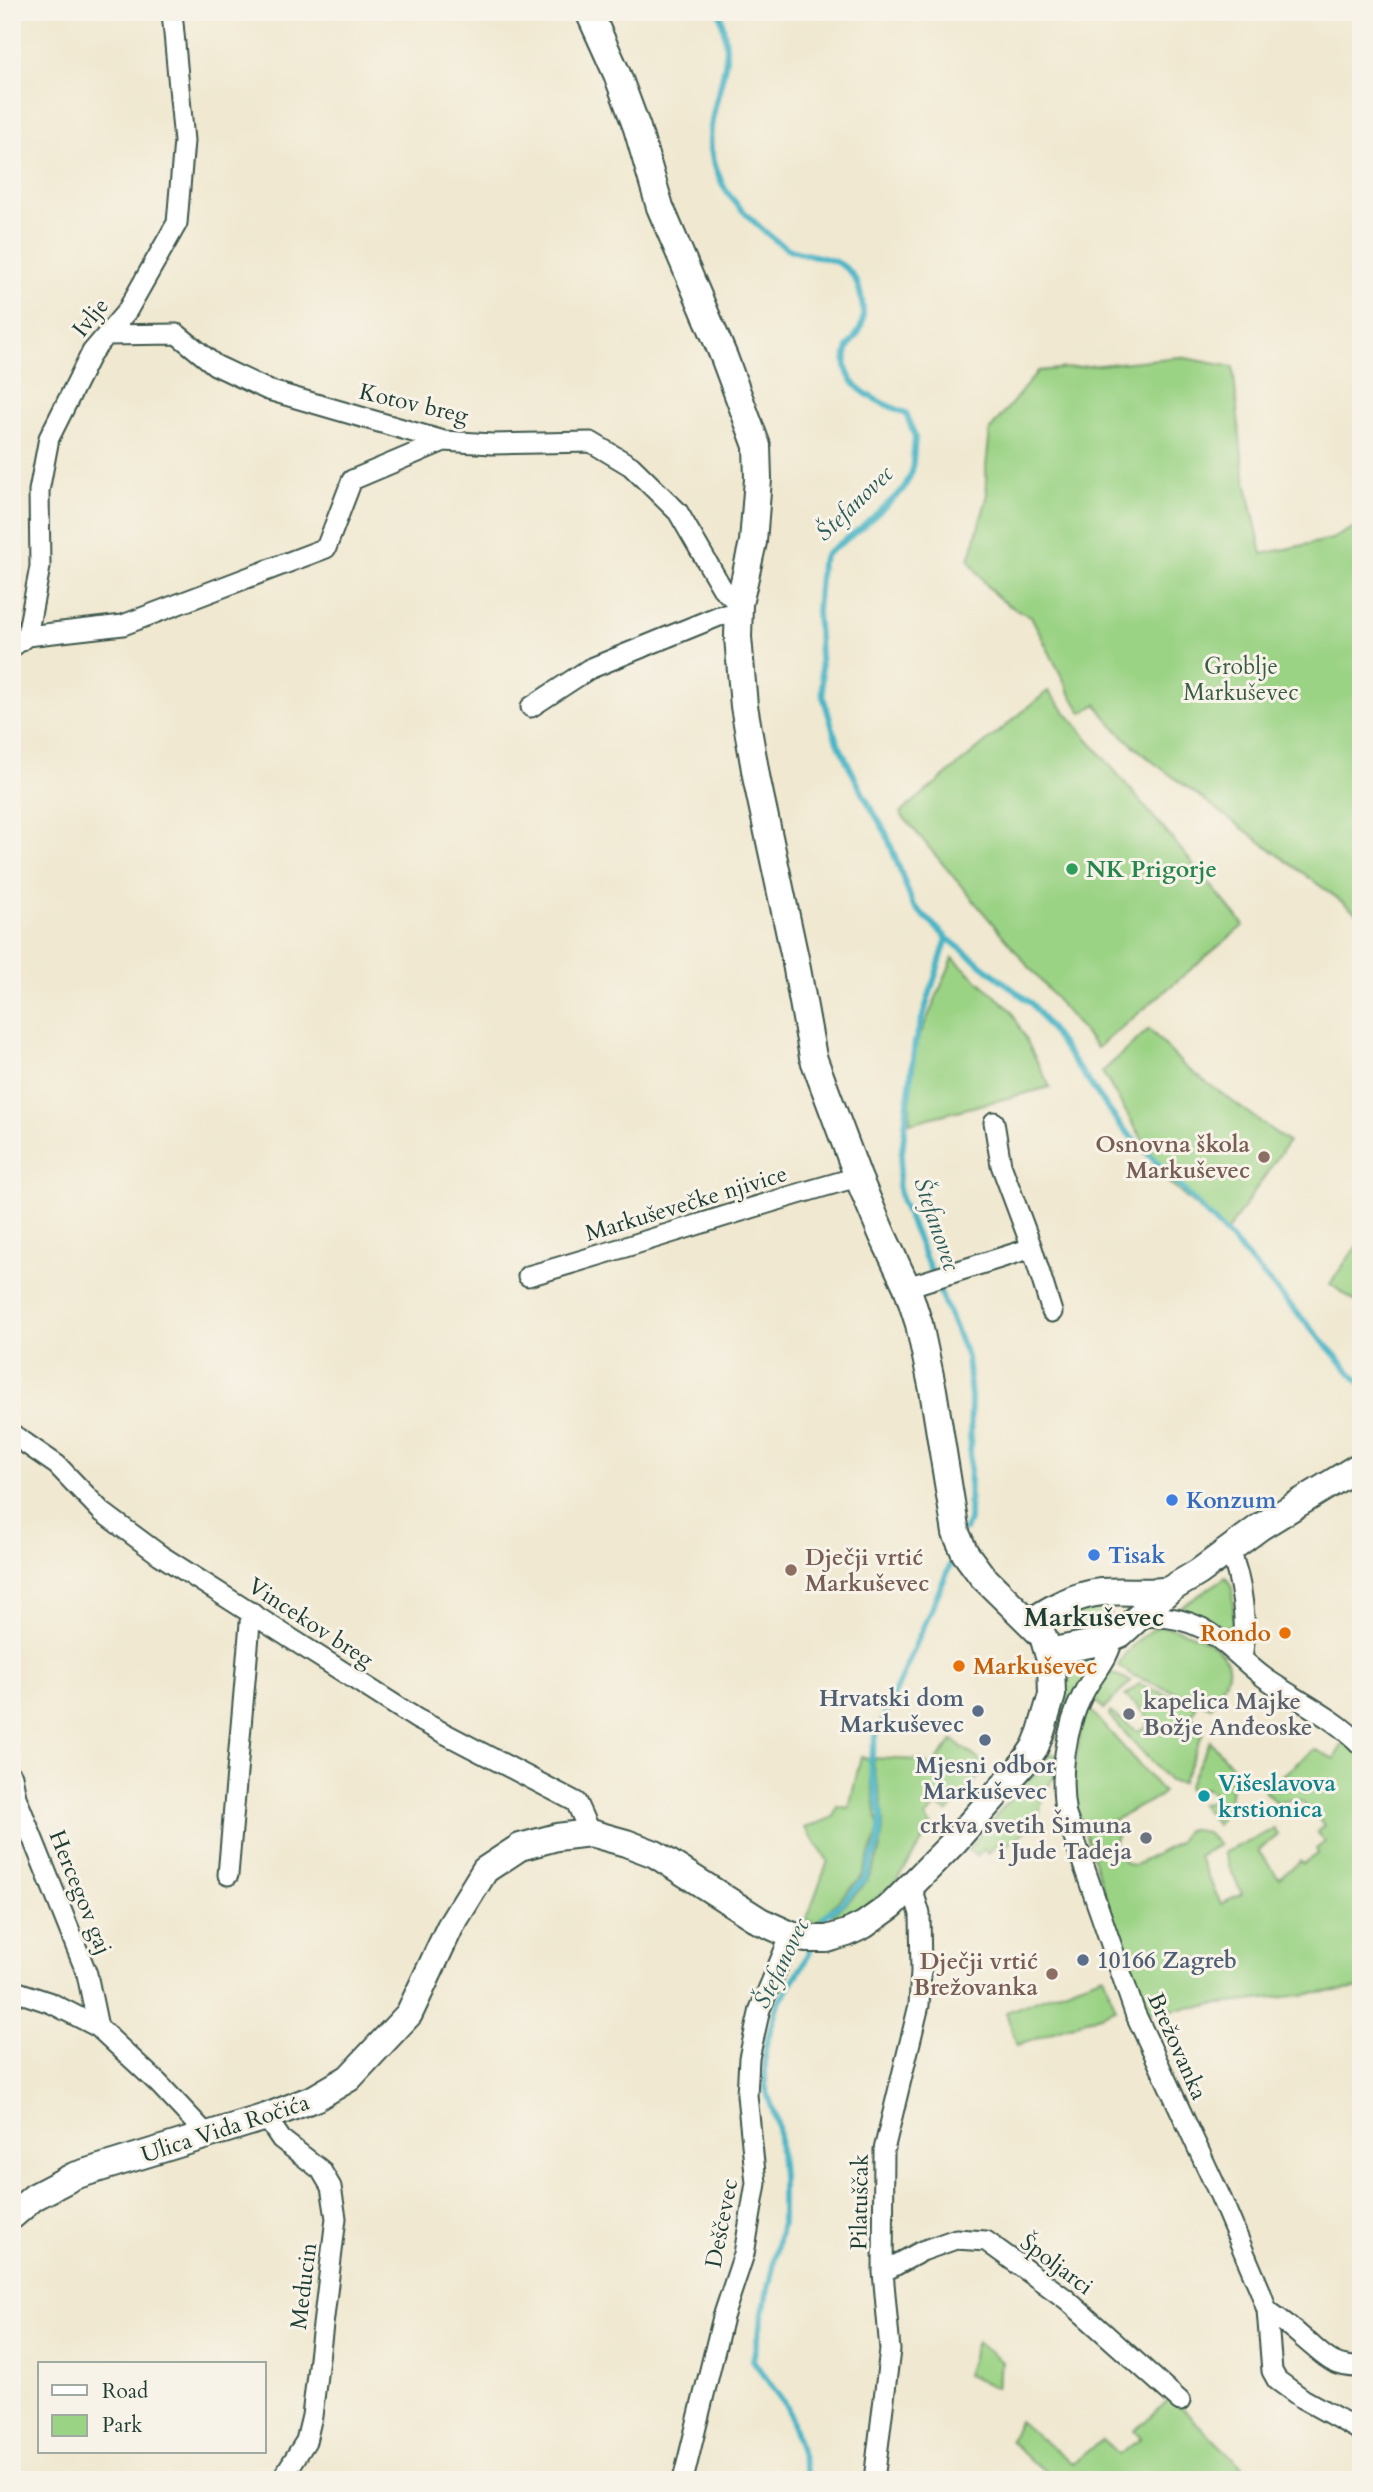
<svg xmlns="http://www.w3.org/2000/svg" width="1373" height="2492" viewBox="0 0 1373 2492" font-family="Cardo,serif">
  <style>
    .green { fill: #9bd385; stroke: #5d885c; stroke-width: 2 }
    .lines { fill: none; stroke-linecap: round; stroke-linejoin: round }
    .stream { stroke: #49b5c6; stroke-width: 6 }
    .street-casing { stroke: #3e574b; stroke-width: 23 }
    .secondary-casing { stroke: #3e574b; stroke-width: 30 }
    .street { stroke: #fff; stroke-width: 19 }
    .secondary { stroke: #fff; stroke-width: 26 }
    .leisure-dot { fill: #2e9e5b; stroke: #f7f3e8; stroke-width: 2.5 }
    .education-dot { fill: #8d6e63; stroke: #f7f3e8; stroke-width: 2.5 }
    .shop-dot { fill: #3f7fe0; stroke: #f7f3e8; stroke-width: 2.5 }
    .food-dot { fill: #e8710a; stroke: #f7f3e8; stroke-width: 2.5 }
    .service-dot { fill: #5c6f8a; stroke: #f7f3e8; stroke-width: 2.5 }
    .worship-dot { fill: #6b7280; stroke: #f7f3e8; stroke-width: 2.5 }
    .culture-dot { fill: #0f9aa8; stroke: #f7f3e8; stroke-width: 2.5 }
    .labels { text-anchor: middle; stroke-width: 6; stroke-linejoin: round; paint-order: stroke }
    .street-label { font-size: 23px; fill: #1f3d34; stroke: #f7f3e8 }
    .park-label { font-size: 23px; fill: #385b44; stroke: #f7f3e8 }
    .leisure-label { font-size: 23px; font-weight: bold; fill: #27864d; stroke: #f7f3e8; text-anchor: start }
    .education-label { font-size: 23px; font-weight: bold; fill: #785e54; stroke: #f7f3e8; text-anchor: end }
    .shop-label { font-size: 23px; font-weight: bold; fill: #366cbe; stroke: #f7f3e8; text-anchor: start }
    .food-label { font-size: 23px; font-weight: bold; fill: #c56008; stroke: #f7f3e8; text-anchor: end }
    .service-label { font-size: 23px; font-weight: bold; fill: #4e5e75; stroke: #f7f3e8; text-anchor: end }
    .worship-label { font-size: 23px; font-weight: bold; fill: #5b616d; stroke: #f7f3e8; text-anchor: start }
    .culture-label { font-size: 23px; font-weight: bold; fill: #0d838f; stroke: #f7f3e8; text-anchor: start }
    .water-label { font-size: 24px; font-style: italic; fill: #2a5b58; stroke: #f7f3e8 }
    .quarter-label { font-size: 26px; font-weight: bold; fill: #1f3d34; stroke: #f7f3e8 }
  </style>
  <rect width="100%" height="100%" fill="#f7f3e8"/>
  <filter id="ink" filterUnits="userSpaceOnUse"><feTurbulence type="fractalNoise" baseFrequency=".0143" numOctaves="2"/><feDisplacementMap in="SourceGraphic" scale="14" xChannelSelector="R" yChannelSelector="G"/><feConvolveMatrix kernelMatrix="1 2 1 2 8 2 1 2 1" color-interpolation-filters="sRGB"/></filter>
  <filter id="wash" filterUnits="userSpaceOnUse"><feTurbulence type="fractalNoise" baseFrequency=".00686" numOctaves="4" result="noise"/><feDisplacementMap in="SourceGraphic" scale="28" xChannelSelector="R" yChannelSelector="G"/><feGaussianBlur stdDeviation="1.57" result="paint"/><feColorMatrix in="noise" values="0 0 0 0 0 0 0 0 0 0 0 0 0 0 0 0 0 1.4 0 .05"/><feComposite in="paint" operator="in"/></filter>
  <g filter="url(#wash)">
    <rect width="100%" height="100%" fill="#f0e8d0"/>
    <path class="green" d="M 1180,357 L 1233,367 L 1243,468 L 1262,554 L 1332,539 L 1361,524 L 1361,916 L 1153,762 C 1133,745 1111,728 1097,704 L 1082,713 L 1071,695 L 1031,616 C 997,603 989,590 969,560 L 987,498 L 986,467 L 990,430 L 1038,371 Z
      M 1048,691 L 1244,925 L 1097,1048 L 900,813 Z
      M 953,958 L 1011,1010 L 1050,1087 L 910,1123 L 911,1057 Z
      M 1149,1029 L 1184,1066 L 1288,1142 L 1226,1233 L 1168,1182 L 1102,1072 Z
      M 1361,1240 L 1361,1305 L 1330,1284 Z
      M 1226,1577 L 1232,1588 L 1234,1624 L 1224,1628 L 1205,1616 L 1180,1608 Z
      M 1102,1608 L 1111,1613 L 1112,1625 C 1098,1630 1085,1633 1072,1623 L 1071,1617 L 1074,1612 Z
      M 1161,1626 C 1181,1629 1232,1644 1228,1672 C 1226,1684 1217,1696 1211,1707 L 1132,1675 L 1118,1665 C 1125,1651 1145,1631 1161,1626 Z
      M 1093,1655 L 1096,1658 L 1065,1724 L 1047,1742 C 1057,1711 1062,1672 1093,1655 Z
      M 1111,1673 L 1131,1681 L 1104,1709 L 1091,1696 Z
      M 1139,1684 L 1196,1706 L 1191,1717 L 1203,1724 L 1203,1733 L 1182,1783 L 1169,1781 L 1109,1715 L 1110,1712 L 1137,1731 L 1147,1727 C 1151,1713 1135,1705 1125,1696 Z
      M 1087,1706 L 1163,1792 L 1160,1796 L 1112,1821 L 1118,1833 L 1114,1843 L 1126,1864 L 1136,1865 L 1179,1842 L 1186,1830 C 1203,1829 1208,1833 1219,1845 L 1198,1856 L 1221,1904 L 1242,1894 L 1223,1853 L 1274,1829 L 1278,1835 L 1258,1851 L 1279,1878 L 1300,1861 L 1303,1864 L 1318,1853 L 1316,1849 L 1325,1842 L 1317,1832 L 1324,1825 L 1303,1802 L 1289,1800 L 1277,1803 L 1264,1791 L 1314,1749 L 1334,1759 L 1344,1742 L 1361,1755 L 1361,1988 L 1144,2013 L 1074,1800 C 1071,1767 1079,1738 1087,1706 Z
      M 953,1740 L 988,1767 L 948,1812 L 937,1805 L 925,1818 L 932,1827 L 895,1883 L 863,1909 L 837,1925 L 832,1915 C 844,1905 858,1894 867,1880 C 880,1859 886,1831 882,1806 C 880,1790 874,1775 873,1758 L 920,1760 L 931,1767 Z
      M 1210,1741 L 1234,1769 L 1229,1801 L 1217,1825 L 1200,1804 L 1209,1803 L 1213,1799 L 1211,1791 L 1204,1788 L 1194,1796 L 1187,1788 Z
      M 1049,1754 L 1058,1755 L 1055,1775 L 1042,1797 L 1038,1821 L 1004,1848 L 998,1843 L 988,1853 L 984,1849 L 977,1856 L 968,1850 L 1023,1783 L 1037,1774 Z
      M 861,1756 L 868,1759 L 878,1826 L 877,1836 L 861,1878 L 817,1922 L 806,1921 L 828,1861 L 805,1828 L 834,1817 L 837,1806 L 849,1808 Z
      M 1103,1975 L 1116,2009 L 1017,2046 L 1006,2012 Z
      M 977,2342 L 1002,2362 L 996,2388 L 966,2375 Z
      M 1171,2398 L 1244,2469 L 1243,2480 L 1058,2480 L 1030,2460 L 1010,2440 L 1019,2421 L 1073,2464 L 1102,2440 L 1119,2455 L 1141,2438 L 1134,2431 Z"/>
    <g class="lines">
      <path class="stream" d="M 720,12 C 724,29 728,48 725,65 C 720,95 704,128 713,159 C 716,168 720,180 725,189 C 735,205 774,243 791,250 C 812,258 839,255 853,276 C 861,287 866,314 861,327 C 858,336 850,341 847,350 C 837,387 880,403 906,413 L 915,437 L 912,472 L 903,490 L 860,529 L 826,554 L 821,564 L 817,612 L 823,696 L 836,739 L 863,794 L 886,833 L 913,905 L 947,938 L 915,1042 L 898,1186 L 902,1202 L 967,1357 L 971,1398 L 969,1520 L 965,1530
        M 947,938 L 1032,1004 L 1120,1125 L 1229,1237 L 1361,1384
        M 818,1932 L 825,1916 L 843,1902 L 864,1880 L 879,1842 L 881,1816 L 870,1762 L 876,1736 L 956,1552
        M 809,2480 L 788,2409 L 753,2360 L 782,2223 L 782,2176 L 778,2126 L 765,2086 L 765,2048 L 778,2003 L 802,1967 L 812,1945"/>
    </g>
  </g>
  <g filter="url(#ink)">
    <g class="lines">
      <g class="street-casing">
        <path id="street" d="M 106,335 L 177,334 L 215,365 L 268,390 L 444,441 L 492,444 L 591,442 L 631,466 L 678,512 L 722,588 L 739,604
          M 27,636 L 123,625 L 326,548 L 352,480 L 444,441
          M 12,647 L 27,636 L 40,567 L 39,491 L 49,438 L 92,352 L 127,311 L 177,223 L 184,141 L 172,12
          M 531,707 L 589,669 L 719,616 L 739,613
          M 994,1122 L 1001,1165 L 1032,1248
          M 528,1276 C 638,1245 747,1207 858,1177
          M 907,1287 L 1032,1248 L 1052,1312
          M 12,1434 L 57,1465 L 102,1512 L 160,1555 L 417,1719 L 576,1802 L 590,1833
          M 1229,1549 C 1242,1578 1248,1626 1242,1657
          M 1139,1617 C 1161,1615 1182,1618 1202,1628 C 1226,1641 1243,1662 1265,1678 C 1296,1700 1334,1717 1361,1745
          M 1113,1637 C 1109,1661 1093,1673 1083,1694 C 1065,1728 1059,1778 1066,1815 L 1135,2013 L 1221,2198 L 1260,2290 L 1267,2310 L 1272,2371 L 1277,2380 L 1303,2399 L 1361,2431
          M 12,1776 L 16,1797 L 87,1974 L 98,2027
          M 228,1875 L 251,1612
          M 12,1990 L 51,2003 L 98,2027 L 158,2083 L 208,2136
          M 266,2117 L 281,2139 L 321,2170 L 331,2187 L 336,2218 L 312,2416 L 306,2441 L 281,2480
          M 883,2272 L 922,2251 L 956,2239 L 986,2241 L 1066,2299 L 1180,2401
          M 1267,2310 C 1280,2319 1292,2328 1303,2338 C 1324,2355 1331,2368 1361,2367
          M 683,2480 L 723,2317 L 744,2254 L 756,2183 L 747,2095 L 749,2058 L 760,2009 L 791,1935
          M 874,2480 L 890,2350 L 883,2272 L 884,2150 L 919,2005 L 921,1972 L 920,1914 L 912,1888"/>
      </g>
      <g class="secondary-casing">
        <path id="secondary" d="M 1031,1622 C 1053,1607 1075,1595 1102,1592 C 1125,1590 1146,1594 1169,1590
          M 1048,1652 L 1100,1642 L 1120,1634 L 1169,1590 L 1199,1572 L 1260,1527 L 1361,1465
          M 12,2216 L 34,2197 L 74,2176 L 266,2117 L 315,2098 L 349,2078 L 409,2014 L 450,1927 L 485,1870 L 520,1847 L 557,1837 L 590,1833 L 626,1843 L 655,1854 L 760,1921 L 791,1935 L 806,1939 L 827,1939 L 847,1933 L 864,1925 L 892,1905 L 954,1842 L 1024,1763 L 1035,1747 L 1041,1732 L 1052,1695 L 1051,1663 L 1043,1636 L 982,1576 L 965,1553 L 956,1533 L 933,1390 L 919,1324 L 907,1287 L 882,1234 L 858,1177 L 813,1057 L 795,958 L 757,781 L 744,706 L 738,637 L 739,604 L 753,542 L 758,479 L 757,446 L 724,357 L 660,207 L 637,128 L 617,74 L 589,12"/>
      </g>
      <use href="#street" class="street"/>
      <use href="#secondary" class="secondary"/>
    </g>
  </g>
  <circle class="leisure-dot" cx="1072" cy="869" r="7"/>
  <g class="education-dot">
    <circle cx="1264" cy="1157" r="7"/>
    <circle cx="791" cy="1570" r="7"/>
    <circle cx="1052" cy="1974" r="7"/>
  </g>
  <g class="shop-dot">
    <circle cx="1172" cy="1500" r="7"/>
    <circle cx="1094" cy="1555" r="7"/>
  </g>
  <g class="food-dot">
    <circle cx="1285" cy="1633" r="7"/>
    <circle cx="959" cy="1666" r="7"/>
  </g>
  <g class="service-dot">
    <circle cx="978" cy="1711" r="7"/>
    <circle cx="985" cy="1740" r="7"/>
    <circle cx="1083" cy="1960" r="7"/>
  </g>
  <g class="worship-dot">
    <circle cx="1129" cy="1714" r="7"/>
    <circle cx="1146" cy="1838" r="7"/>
  </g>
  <circle class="culture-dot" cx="1204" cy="1796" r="7"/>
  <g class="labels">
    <g class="street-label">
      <text transform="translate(90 317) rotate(-51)" y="8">Ivlje</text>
      <text transform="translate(414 403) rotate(13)" y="8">Kotov breg</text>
      <text transform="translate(686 1203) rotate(-17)" y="8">Markuševečke njivice</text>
      <text transform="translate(311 1622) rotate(33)" y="8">Vincekov breg</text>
      <text transform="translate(81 1892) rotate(68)" y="8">Hercegov gaj</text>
      <text transform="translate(1178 2046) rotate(66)" y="8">Brežovanka</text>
      <text transform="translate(225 2128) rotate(-18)" y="8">Ulica Vida Ročića</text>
      <text transform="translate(859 2202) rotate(-89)" y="8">Pilatuščak</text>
      <text transform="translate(721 2223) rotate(-79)" y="8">Deščevec</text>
      <text transform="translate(1057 2264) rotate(37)" y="8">Špoljarci</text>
      <text transform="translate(303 2286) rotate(-83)" y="8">Meducin</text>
    </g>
    <g class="park-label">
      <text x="1241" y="674">Groblje<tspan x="1241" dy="26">Markuševec</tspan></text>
    </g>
    <g class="leisure-label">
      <text x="1086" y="877">NK Prigorje</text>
    </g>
    <g class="education-label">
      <text x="1250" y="1152">Osnovna škola<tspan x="1250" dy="26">Markuševec</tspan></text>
      <text x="805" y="1565" text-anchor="start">Dječji vrtić<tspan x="805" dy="26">Markuševec</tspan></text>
      <text x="1038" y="1969">Dječji vrtić<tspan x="1038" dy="26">Brežovanka</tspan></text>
    </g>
    <g class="shop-label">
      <text x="1186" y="1508">Konzum</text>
      <text x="1108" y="1563">Tisak</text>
    </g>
    <g class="food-label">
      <text x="1271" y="1641">Rondo</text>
      <text x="973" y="1674" text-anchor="start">Markuševec</text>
    </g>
    <g class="service-label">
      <text x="964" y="1706">Hrvatski dom<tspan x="964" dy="26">Markuševec</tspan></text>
      <text x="985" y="1773" text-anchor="middle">Mjesni odbor<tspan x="985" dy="26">Markuševec</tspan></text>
      <text x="1097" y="1968" text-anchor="start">10166 Zagreb</text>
    </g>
    <g class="worship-label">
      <text x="1143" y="1709">kapelica Majke<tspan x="1143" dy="26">Božje Anđeoske</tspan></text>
      <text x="1132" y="1833" text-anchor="end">crkva svetih Šimuna<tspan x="1132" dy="26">i Jude Tadeja</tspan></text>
    </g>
    <g class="culture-label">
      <text x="1218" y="1791">Višeslavova<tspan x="1218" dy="26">krstionica</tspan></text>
    </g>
    <g class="water-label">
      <text transform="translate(854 503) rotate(-44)" y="8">Štefanovec</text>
      <text transform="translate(937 1224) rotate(71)" y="8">Štefanovec</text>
      <text transform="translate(781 1963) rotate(-64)" y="8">Štefanovec</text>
    </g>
    <g class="quarter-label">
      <text x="1094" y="1626">Markuševec</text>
    </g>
  </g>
  <rect width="1373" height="2492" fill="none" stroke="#f7f3e8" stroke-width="42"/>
  <rect x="38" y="2362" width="228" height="91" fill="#f7f3e8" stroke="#a1aaa0" stroke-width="2"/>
  <rect x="52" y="2385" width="35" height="10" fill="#ffffff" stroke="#a1aaa0" stroke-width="2"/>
  <text x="102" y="2398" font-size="21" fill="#1f3d34">Road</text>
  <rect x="52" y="2415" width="35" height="21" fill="#9bd385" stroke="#a1aaa0" stroke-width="2"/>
  <text x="102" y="2432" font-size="21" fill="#1f3d34">Park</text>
</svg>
